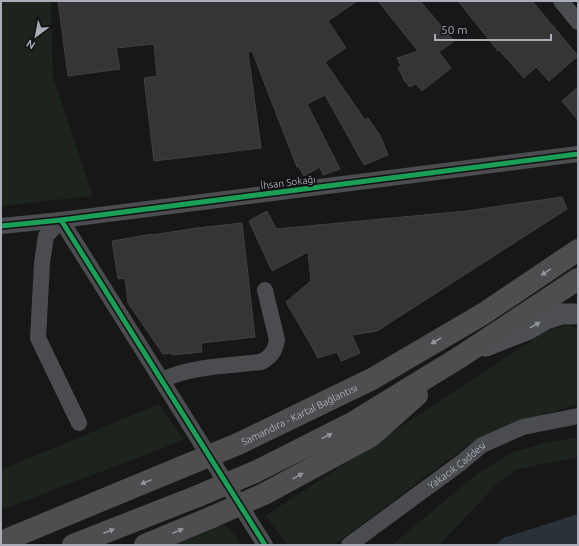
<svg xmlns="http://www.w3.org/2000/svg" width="579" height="546" viewBox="0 0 579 546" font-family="Ubuntu,sans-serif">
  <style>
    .green { fill: #1d241e }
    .water { fill: #2a3239 }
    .building { fill: #353536; stroke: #3f4043 }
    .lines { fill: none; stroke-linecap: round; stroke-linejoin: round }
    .minor { stroke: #4b4c50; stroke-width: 16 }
    .major { stroke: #4d4f52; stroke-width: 21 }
    .highway { stroke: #4e4e51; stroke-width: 22 }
    .highway-bridge { stroke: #4e4e51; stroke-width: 22 }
    .cycleway-casing { stroke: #111113; stroke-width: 8 }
    .cycleway { stroke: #1a9f57; stroke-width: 5 }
    .oneway { fill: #92959e }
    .oneway2 { fill: #91969e }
    .labels { text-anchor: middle; stroke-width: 4; stroke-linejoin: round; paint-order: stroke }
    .street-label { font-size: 10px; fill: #a8adb8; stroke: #111113 }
  </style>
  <rect width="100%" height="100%" fill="#171717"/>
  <path class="green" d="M 1,1 L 51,1 L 53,77 L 93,196 L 1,206 Z
    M 567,325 L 578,328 L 578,403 L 469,444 L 334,545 L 288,545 L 265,516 L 546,331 Z
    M 159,404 L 184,440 L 1,510 L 1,470 Z
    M 578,437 L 578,457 L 517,469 L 498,483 L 439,545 L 392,545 L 478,473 L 513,452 L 545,443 Z
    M 224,524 L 238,539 L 241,545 L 175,545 Z"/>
  <path class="water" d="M 578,514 L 578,545 L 496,545 L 503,538 Z"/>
  <path class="building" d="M 58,1 L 357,1 L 328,21 L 346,48 L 325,62 L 365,120 L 368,118 L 380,135 L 388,155 L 364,165 L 325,95 L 307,104 L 340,169 L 323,175 L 320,167 L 304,176 L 299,167 L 297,167 L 252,51 L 248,52 L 261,148 L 154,161 L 144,78 L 157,76 L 154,44 L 116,48 L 120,69 L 68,76 Z
    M 378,1 L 420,1 L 454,41 L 439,52 L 451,68 L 422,91 L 416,84 L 410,87 L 403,79 L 403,77 L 398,68 L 401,66 L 397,58 L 418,51 Z
    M 458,1 L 532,1 L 578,56 L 549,81 L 536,67 L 524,78 L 499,50 L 498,51 Z
    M 578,87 L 578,120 L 562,101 Z
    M 562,197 L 567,209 L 377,331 L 352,335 L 360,353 L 341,361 L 337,352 L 318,358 L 310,343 L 286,302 L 311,281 L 308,252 L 272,271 L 249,221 L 267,211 L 276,229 L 466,211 Z
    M 242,223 L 255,337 L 201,343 L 202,352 L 172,355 L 172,353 L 163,354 L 128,303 L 125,278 L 118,279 L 112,241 L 152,234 L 152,235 L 197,228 Z"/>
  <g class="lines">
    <g class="minor">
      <path d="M 561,1 L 578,22"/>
      <path d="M 61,220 L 265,545"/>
      <path d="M 61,220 L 46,236 L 42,263 L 38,338 L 79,423"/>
      <path d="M 1,226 L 61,220 L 578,154"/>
      <path d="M 162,380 C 193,366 228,366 261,362 C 271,357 275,351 277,340 L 265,290"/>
      <path id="s1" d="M 349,545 L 462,462 L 482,445 L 523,427 L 578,416"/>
    </g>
    <path class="major" d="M 486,346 L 529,329 L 546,319 L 562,314 L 578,314"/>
    <g class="highway">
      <path id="s2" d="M 238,444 L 372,379 L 483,314 L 578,250"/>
      <path d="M 255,472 L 354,422 L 460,357 L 578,279"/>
      <path d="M 264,494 L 371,436 L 417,395"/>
      <path d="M 1,542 L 182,467"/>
      <path d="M 73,545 L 198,496"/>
      <path d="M 145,545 L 212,517"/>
    </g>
    <path class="highway-bridge" d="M 182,467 L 238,444
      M 198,496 L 255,472
      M 212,517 L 264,494"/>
    <g class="cycleway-casing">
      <path id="cycleway" d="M 61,220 L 265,545
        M 1,226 L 61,220 L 578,154"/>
    </g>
    <use href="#cycleway" class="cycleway"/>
  </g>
  <defs><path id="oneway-solid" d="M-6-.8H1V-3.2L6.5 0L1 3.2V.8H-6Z"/></defs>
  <g class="oneway">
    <use href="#oneway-solid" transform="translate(546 272) rotate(146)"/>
    <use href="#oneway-solid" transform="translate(436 341) rotate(149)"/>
    <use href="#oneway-solid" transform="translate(327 436) rotate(-26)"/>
    <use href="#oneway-solid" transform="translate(298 476) rotate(-29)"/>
    <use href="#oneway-solid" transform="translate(146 482) rotate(158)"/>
    <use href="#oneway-solid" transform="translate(109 531) rotate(-21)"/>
    <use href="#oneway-solid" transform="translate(178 531) rotate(-22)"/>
  </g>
  <use class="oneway2" href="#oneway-solid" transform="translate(535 325) rotate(-29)"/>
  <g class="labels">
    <g class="street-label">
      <text transform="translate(288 182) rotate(-7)" y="4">İhsan Sokağı</text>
      <text dy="4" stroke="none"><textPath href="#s2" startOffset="68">Samandıra - Kartal Bağlantısı</textPath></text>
      <text dy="4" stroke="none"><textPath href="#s1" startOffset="134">Yakacık Caddesi</textPath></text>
    </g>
  </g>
  <rect width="579" height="546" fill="none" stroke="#a8adb8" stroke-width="4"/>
  <g transform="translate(36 36) rotate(212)" stroke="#111113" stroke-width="3" paint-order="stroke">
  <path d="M0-3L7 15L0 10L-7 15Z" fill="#a8adb8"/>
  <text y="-6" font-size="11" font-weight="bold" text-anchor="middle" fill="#a8adb8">N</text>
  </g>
  <path d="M435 34v6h116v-6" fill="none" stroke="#a8adb8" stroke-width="2"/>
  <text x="441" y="34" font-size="12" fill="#a8adb8" stroke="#111113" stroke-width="3" paint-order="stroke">50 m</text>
</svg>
